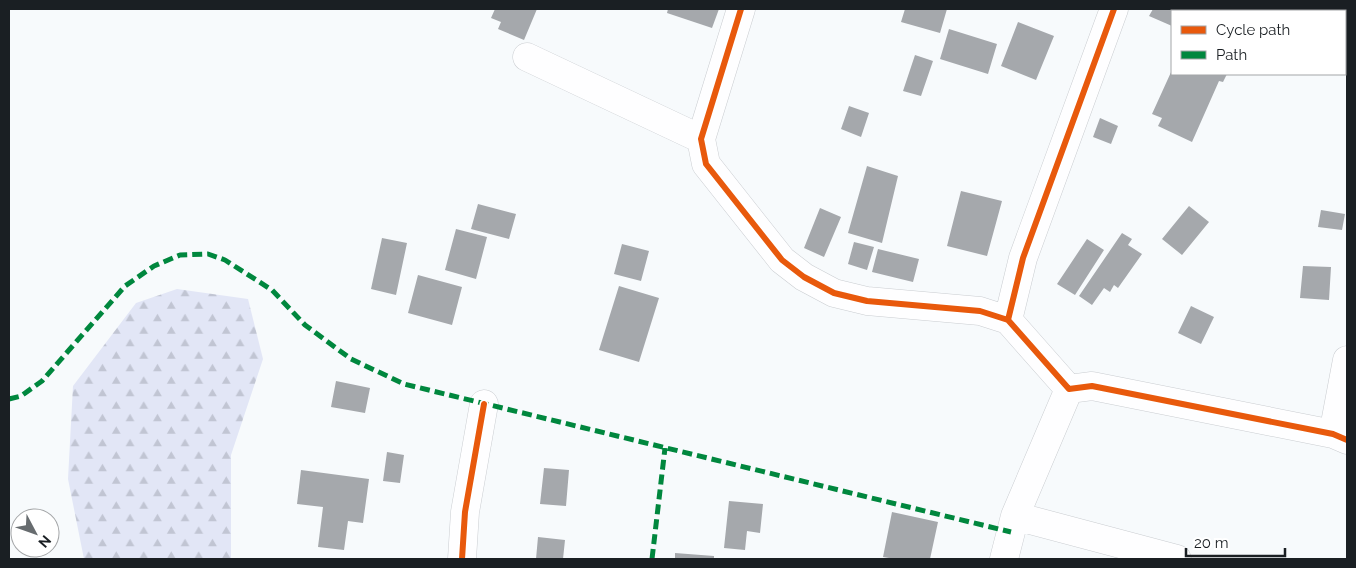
<svg xmlns="http://www.w3.org/2000/svg" width="1356" height="568" viewBox="0 0 1356 568" font-family="Raleway,sans-serif">
  <style>
    .forest { fill: url(#forest-firs) }
    .building { fill: #a5a8ac }
    .lines { fill: none; stroke-linecap: round; stroke-linejoin: round }
    .minor-casing { stroke: #cacdd1; stroke-width: 29 }
    .minor { stroke: #fefeff; stroke-width: 28 }
    .quiet { stroke: #00873e; stroke-width: 5; stroke-dasharray: 10 5; stroke-linecap: butt }
    .cycleway-casing { stroke: #fff; stroke-width: 9 }
    .cycleway { stroke: #e8590c; stroke-width: 6 }
  </style>
  <defs>
    <pattern id="forest-firs" width="22" height="20" patternUnits="userSpaceOnUse" patternTransform="scale(1.25)"><rect width="22" height="20" fill="#e2e6f6"/><path d="M5 1l3.5 6h-7zM16 11l3.5 6h-7z" fill="#c1c5d3"/></pattern>
  </defs>
  <rect width="100%" height="100%" fill="#f7fafc"/>
  <path class="forest" d="M 177,289 L 248,299 L 263,359 L 231,455 L 231,559 L 84,559 L 68,479 L 73,386 L 136,303 Z"/>
  <path class="building" d="M 495,9 L 537,9 L 524,40 L 498,29 L 501,22 L 491,18 Z
    M 668,9 L 719,9 L 712,28 L 667,13 Z
    M 905,9 L 947,9 L 940,33 L 901,22 Z
    M 1153,9 L 1201,9 L 1207,11 L 1172,11 L 1172,26 L 1149,16 Z
    M 1018,22 L 1054,36 L 1036,80 L 1001,66 Z
    M 949,29 L 997,44 L 988,74 L 940,59 Z
    M 915,55 L 933,61 L 921,96 L 903,91 Z
    M 1172,70 L 1172,74 L 1227,74 L 1223,82 L 1219,81 L 1192,142 L 1158,126 L 1162,118 L 1152,114 Z
    M 849,106 L 869,113 L 861,137 L 841,129 Z
    M 1100,118 L 1118,126 L 1111,144 L 1093,137 Z
    M 867,166 L 898,176 L 882,243 L 848,233 Z
    M 961,191 L 1002,201 L 987,256 L 947,246 Z
    M 478,204 L 516,214 L 509,239 L 471,229 Z
    M 1189,206 L 1209,222 L 1182,255 L 1162,239 Z
    M 820,208 L 841,217 L 824,257 L 804,248 Z
    M 1321,210 L 1345,214 L 1342,230 L 1318,227 Z
    M 456,229 L 487,237 L 476,279 L 445,270 Z
    M 1122,233 L 1132,239 L 1128,245 L 1142,254 L 1118,288 L 1114,285 L 1110,292 L 1104,288 L 1092,305 L 1079,296 Z
    M 382,238 L 407,243 L 396,295 L 371,289 Z
    M 1087,239 L 1104,250 L 1075,295 L 1057,284 Z
    M 854,242 L 874,247 L 867,270 L 848,264 Z
    M 622,244 L 649,251 L 641,281 L 614,274 Z
    M 878,249 L 919,259 L 913,282 L 872,272 Z
    M 1303,266 L 1331,267 L 1329,300 L 1300,298 Z
    M 418,275 L 462,287 L 452,325 L 408,313 Z
    M 619,286 L 659,298 L 639,362 L 599,350 Z
    M 1191,306 L 1214,317 L 1201,344 L 1178,333 Z
    M 336,381 L 370,388 L 365,413 L 331,407 Z
    M 387,452 L 404,455 L 400,483 L 383,481 Z
    M 544,468 L 569,470 L 566,506 L 540,504 Z
    M 301,470 L 369,479 L 363,523 L 348,521 L 344,550 L 318,547 L 323,507 L 297,504 Z
    M 729,501 L 763,504 L 760,533 L 747,531 L 745,550 L 724,548 Z
    M 892,512 L 938,522 L 930,559 L 895,559 L 883,557 Z
    M 538,537 L 565,540 L 563,559 L 536,559 Z
    M 675,553 L 714,556 L 714,559 L 675,559 Z"/>
  <g class="lines">
    <g class="minor-casing">
      <path id="minor" d="M 741,9 L 701,139 L 706,164 L 782,260 L 804,277 L 834,293 L 867,301 L 980,311 L 1008,320
        M 527,57 L 701,139
        M 1069,389 L 1008,320 L 1023,258 L 1114,9
        M 1069,389 L 1092,386 L 1333,434 L 1347,440
        M 1333,434 L 1347,360
        M 1015,516 L 1177,559
        M 462,559 L 465,512 L 484,404
        M 1004,559 L 1015,516 L 1069,389"/>
    </g>
    <use href="#minor" class="minor"/>
    <path class="quiet" d="M 9,399 L 21,396 L 42,381 L 125,286 L 154,266 L 180,255 L 208,254 L 225,260 L 272,290 L 305,325 L 351,359 L 404,384 L 1011,532
      M 652,559 L 665,448"/>
    <g class="cycleway-casing">
      <path id="cycleway" d="M 741,9 L 701,139 L 706,164 L 782,260 L 804,277 L 834,293 L 867,301 L 980,311 L 1008,320
        M 1114,9 L 1023,258 L 1008,320 L 1069,389 L 1092,386 L 1333,434 L 1347,440
        M 462,559 L 465,512 L 484,404"/>
    </g>
    <use href="#cycleway" class="cycleway"/>
  </g>
  <rect width="1356" height="568" fill="none" stroke="#1a1f23" stroke-width="20"/>
  <rect x="1171" y="10" width="175" height="65" fill="#ffffff" stroke="#a3a5a7"/>
  <rect x="1181" y="26" width="25" height="8" fill="#e8590c" stroke="#a3a5a7"/>
  <text x="1216" y="35" font-size="15" fill="#1a1f23">Cycle path</text>
  <rect x="1181" y="51" width="25" height="8" fill="#00873e" stroke="#a3a5a7"/>
  <text x="1216" y="60" font-size="15" fill="#1a1f23">Path</text>
  <g transform="translate(35 533) rotate(131)"><circle r="24" fill="#ffffff" stroke="#a3a5a7"/>
  <path d="M0-4L9 19L0 12L-9 19Z" fill="#676c6f"/>
  <text y="-8" font-size="14" font-weight="bold" text-anchor="middle" fill="#1a1f23">N</text>
  </g>
  <path d="M1186 548v8h99v-8" fill="none" stroke="#1a1f23" stroke-width="2.5"/>
  <text x="1194" y="548" font-size="15" fill="#1a1f23" stroke="#ffffff" stroke-width="4" paint-order="stroke">20 m</text>
</svg>
